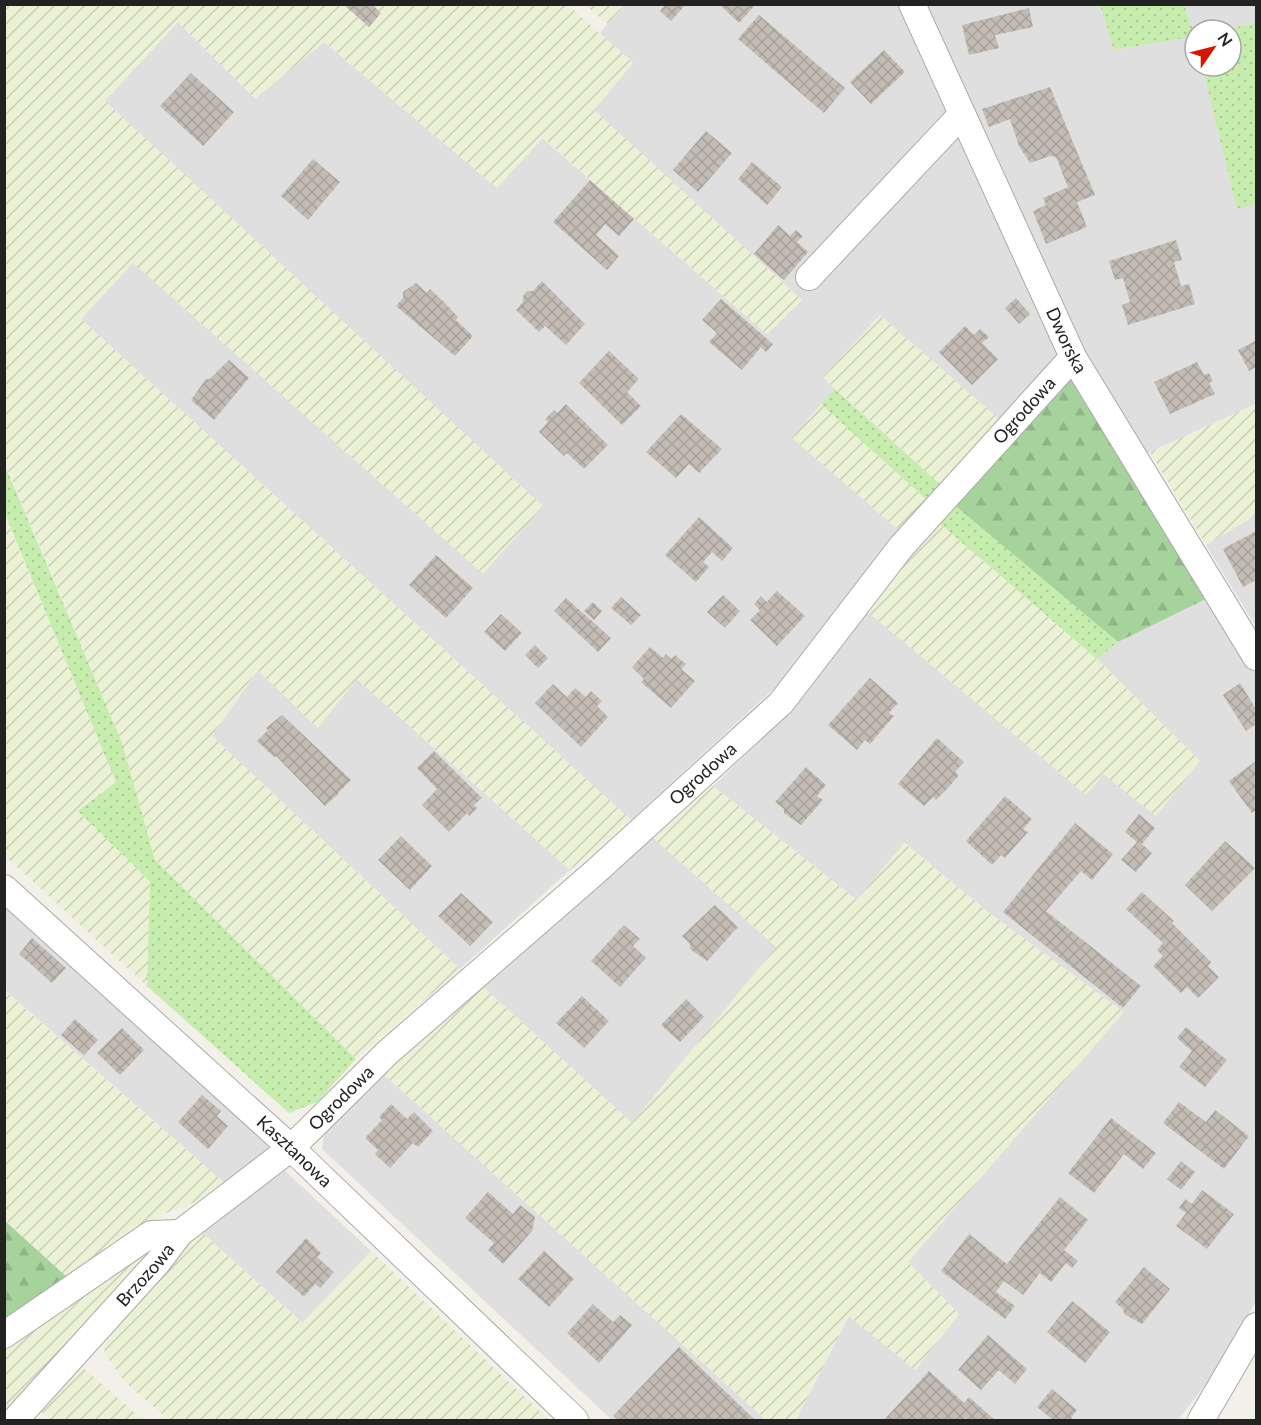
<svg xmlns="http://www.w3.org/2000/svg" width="1261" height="1425" viewBox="0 0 1261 1425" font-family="Lato,sans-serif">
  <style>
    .residential { fill: #e0dfdf }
    .farmland { fill: url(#farmland-furrows) }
    .grass { fill: url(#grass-dots) }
    .forest { fill: url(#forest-firs) }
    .building { fill: url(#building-cross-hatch) }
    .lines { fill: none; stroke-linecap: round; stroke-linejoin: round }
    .minor-casing { stroke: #a9a9a9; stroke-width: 28 }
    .minor { stroke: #fff; stroke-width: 26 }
    .labels { text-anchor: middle; stroke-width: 4.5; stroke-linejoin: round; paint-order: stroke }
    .street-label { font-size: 18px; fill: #222; stroke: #fff }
  </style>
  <defs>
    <pattern id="farmland-furrows" width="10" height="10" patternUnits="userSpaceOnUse" patternTransform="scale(1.5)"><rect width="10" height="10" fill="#ebf1d4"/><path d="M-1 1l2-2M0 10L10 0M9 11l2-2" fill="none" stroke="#c9ceb6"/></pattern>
    <pattern id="grass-dots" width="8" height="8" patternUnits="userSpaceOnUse" patternTransform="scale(1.5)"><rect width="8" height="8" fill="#c6edae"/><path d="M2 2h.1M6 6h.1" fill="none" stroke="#aacb95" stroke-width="1.8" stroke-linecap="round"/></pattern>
    <pattern id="forest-firs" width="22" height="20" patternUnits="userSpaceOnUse" patternTransform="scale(1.5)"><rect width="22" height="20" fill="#a6d29c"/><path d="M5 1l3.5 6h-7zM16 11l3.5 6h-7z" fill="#8fb486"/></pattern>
    <pattern id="building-cross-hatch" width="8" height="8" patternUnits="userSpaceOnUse" patternTransform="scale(1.5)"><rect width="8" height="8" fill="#c3bcb4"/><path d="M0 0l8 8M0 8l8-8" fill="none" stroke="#a7a19a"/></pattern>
  </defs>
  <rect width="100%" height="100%" fill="#f2f0e8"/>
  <path class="residential" d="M 902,4 L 1062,352 L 999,419 L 880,315 L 823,377 L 835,389 L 821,404 L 902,533 L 778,685 L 631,820 L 81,319 L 133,262 L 483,573 L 542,506 L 104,101 L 178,22 L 255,98 L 324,42 L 497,188 L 542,138 L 767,334 L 802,300 L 593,110 L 633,63 L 600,33 L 624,5 Z
    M 926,5 L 1100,5 L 1115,50 L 1195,35 L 1184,5 L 1256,5 L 1256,23 L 1220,30 L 1195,30 L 1195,66 L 1202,66 L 1237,208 L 1256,204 L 1256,404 L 1141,456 L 1078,348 Z
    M 1256,515 L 1256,627 L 1206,545 Z
    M 1210,597 L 1256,672 L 1256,1301 L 1221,1365 L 1178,1420 L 796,1420 L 849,1316 L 916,1369 L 959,1314 L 908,1262 L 1123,1012 L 988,912 L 905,843 L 857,900 L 713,786 L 786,716 L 868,612 L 1086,794 L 1103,774 L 1200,761 L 1097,659 L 1118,642 Z
    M 258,670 L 357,679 L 570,870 L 460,969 L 212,736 Z
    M 653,838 L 777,947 L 632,1123 L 481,985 Z
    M 4,901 L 275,1150 L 230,1188 L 5,990 Z
    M 381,1072 L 766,1420 L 612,1420 L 322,1149 L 324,1132 Z
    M 283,1169 L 371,1251 L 303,1323 L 198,1229 Z"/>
  <path class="farmland" d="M 4,5 L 568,5 L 633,63 L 594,110 L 802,300 L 767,334 L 543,138 L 497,188 L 324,42 L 255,99 L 178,22 L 105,101 L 543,506 L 483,574 L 133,263 L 81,319 L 631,820 L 570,870 L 357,679 L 318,728 L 257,670 L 212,736 L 460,969 L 356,1059 L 155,860 L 122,743 L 5,463 Z
    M 585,5 L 624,5 L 608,24 Z
    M 880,315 L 999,419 L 941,485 L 823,377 Z
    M 821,404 L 929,502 L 902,533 L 792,438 Z
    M 1256,404 L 1256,515 L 1206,545 L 1150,452 Z
    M 4,514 L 116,782 L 78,811 L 150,881 L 147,986 L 5,856 Z
    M 937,521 L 1097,659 L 1200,761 L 1156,816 L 1103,774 L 1086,795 L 868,612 Z
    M 713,786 L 857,900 L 904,843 L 988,912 L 1124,1012 L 908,1262 L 959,1314 L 915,1370 L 849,1316 L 796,1420 L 766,1420 L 381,1072 L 481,985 L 632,1123 L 776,947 L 653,838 Z
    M 4,990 L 230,1188 L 161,1215 L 68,1278 L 5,1220 Z
    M 198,1229 L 302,1323 L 371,1251 L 549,1420 L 169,1420 L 125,1382 L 104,1353 L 108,1329 Z
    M 157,1239 L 162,1244 L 5,1417 L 5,1345 Z
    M 79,1364 L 143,1420 L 50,1420 L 38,1409 Z"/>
  <path class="grass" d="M 1100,5 L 1184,5 L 1195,35 L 1195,36 L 1114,50 Z
    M 1256,23 L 1256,204 L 1237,209 L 1202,66 L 1231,66 L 1231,30 L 1220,30 Z
    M 835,389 L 941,485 L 929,502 L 821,404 Z
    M 4,463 L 122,743 L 155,860 L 356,1059 L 317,1102 L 289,1113 L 147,986 L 150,881 L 78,811 L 116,782 L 5,514 Z
    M 952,503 L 1118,642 L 1097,659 L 937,521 Z"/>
  <path class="forest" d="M 1073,373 L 1210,597 L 1118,642 L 952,503 Z
    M 4,1220 L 68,1278 L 4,1321 Z"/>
  <path class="building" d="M 343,4 L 372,4 L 381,13 L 369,27 Z
    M 666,4 L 686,4 L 671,21 L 660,11 Z
    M 719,4 L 756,4 L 739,23 Z
    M 1029,8 L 1033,27 L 995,35 L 999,48 L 969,55 L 962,25 Z
    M 759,15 L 845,88 L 824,113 L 738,39 Z
    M 884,50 L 905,72 L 871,104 L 850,82 Z
    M 191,73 L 234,112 L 203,146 L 160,106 Z
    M 1050,87 L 1095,195 L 1077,202 L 1087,227 L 1046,244 L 1033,211 L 1046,205 L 1043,198 L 1068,187 L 1056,157 L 1050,156 L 1030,163 L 1019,146 L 1010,119 L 989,127 L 982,109 Z
    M 706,131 L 732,153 L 698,192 L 673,170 Z
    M 313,159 L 340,182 L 308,220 L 281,196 Z
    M 752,162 L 782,187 L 767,205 L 738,179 Z
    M 590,180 L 634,219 L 619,236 L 605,224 L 596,235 L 619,256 L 607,270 L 553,222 Z
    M 778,225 L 790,236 L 796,230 L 803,236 L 797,242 L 808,252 L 784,280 L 754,254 Z
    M 1176,240 L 1182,260 L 1174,262 L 1181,286 L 1189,284 L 1195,304 L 1128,325 L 1122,305 L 1130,302 L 1123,278 L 1115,280 L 1109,261 Z
    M 542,281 L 585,324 L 566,345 L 545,326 L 539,332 L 516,310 L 523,302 L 523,296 L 527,291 L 533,291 Z
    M 416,283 L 427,293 L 430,289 L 444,302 L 458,317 L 456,320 L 473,336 L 455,356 L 396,306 L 403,298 L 403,292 Z
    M 1016,298 L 1030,314 L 1019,324 L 1005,308 Z
    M 721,299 L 773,344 L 766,352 L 761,347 L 742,370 L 709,342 L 717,333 L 702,320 Z
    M 965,326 L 974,335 L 980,329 L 989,337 L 982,343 L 998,359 L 972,385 L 939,352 Z
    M 1255,341 L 1256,367 L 1249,371 L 1238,350 Z
    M 609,351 L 639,379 L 627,392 L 641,406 L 622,425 L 579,383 Z
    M 229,360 L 249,378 L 214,420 L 191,400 L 206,379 L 210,379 Z
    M 1197,362 L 1204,375 L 1209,373 L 1213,381 L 1209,383 L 1215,394 L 1170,414 L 1154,382 Z
    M 566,404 L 608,445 L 584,469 L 567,453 L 564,456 L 539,432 L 548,422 L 545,419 L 554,410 L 557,413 Z
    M 681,414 L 722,449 L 699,473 L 689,464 L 676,478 L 646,452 Z
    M 699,517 L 733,548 L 722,561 L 712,552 L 703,562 L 709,567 L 696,582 L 665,555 Z
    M 1256,531 L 1256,580 L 1243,587 L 1223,549 Z
    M 436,555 L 473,588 L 446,618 L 409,585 Z
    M 777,591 L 805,616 L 777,646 L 750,620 L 760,610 L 754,604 L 761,596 L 767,602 Z
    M 723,595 L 740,611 L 725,628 L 707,612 Z
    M 621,597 L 641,615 L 631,625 L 611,608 Z
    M 566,598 L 611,638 L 598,652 L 554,611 Z
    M 593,602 L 602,611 L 594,620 L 584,611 Z
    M 501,614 L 522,633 L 505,651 L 484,632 Z
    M 535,645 L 548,658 L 538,668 L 525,655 Z
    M 650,647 L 663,658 L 666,654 L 671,659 L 675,655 L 686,664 L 681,669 L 695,681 L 671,708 L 641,682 L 644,679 L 632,667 Z
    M 870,678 L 898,703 L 889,713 L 894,716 L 870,744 L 865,740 L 857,750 L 828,725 Z
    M 1240,683 L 1256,709 L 1256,724 L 1246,731 L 1223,695 Z
    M 553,684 L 567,697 L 575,688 L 586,697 L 591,691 L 602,701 L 597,706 L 608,717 L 581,747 L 535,703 Z
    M 282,715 L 351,780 L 338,793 L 338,796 L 337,795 L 325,806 L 276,756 L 274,757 L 257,741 L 268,730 L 266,728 Z
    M 937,738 L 964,762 L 955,772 L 959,775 L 948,788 L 936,800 L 933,797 L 924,806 L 898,784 Z
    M 434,751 L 482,798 L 474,805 L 477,808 L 469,816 L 467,813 L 449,832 L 422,805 L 437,789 L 417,768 Z
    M 1256,761 L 1256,810 L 1252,813 L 1229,781 Z
    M 806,767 L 826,785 L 817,796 L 823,800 L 801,825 L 784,813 L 784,809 L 775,802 Z
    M 1005,796 L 1032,819 L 1023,829 L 1028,832 L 1005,858 L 1001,855 L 992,865 L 966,841 Z
    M 1139,814 L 1155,828 L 1142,844 L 1152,853 L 1136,872 L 1121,860 L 1137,842 L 1125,832 Z
    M 1075,823 L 1113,854 L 1092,880 L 1081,871 L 1046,911 L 1141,986 L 1123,1008 L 1003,912 Z
    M 401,836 L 432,866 L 410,890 L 378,860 Z
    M 1225,841 L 1255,868 L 1212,911 L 1185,885 Z
    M 1142,892 L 1174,921 L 1172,923 L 1211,962 L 1208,966 L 1219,977 L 1198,998 L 1187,987 L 1181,993 L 1153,966 L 1163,956 L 1157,950 L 1163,943 L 1126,909 Z
    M 461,893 L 493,922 L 470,946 L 438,916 Z
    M 715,905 L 738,927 L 707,961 L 690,949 L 690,944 L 682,936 Z
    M 624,925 L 640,939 L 633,946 L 646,958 L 620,987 L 591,961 Z
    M 32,938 L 66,968 L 52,983 L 19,954 Z
    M 582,996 L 609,1021 L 584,1048 L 556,1023 Z
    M 686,999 L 704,1017 L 680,1042 L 661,1025 Z
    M 75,1019 L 98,1040 L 84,1055 L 61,1035 Z
    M 1186,1027 L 1227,1060 L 1205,1087 L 1179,1067 L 1192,1051 L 1177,1038 Z
    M 122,1028 L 144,1050 L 120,1075 L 97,1053 Z
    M 202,1095 L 221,1111 L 217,1116 L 228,1126 L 208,1149 L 178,1122 Z
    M 1179,1102 L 1206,1122 L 1215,1110 L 1249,1136 L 1224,1169 L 1163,1123 Z
    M 391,1104 L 407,1119 L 414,1112 L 433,1131 L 418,1147 L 413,1143 L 390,1168 L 375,1154 L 378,1150 L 365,1138 L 382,1120 L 379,1117 Z
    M 1111,1118 L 1156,1153 L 1143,1169 L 1124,1154 L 1094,1193 L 1068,1173 Z
    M 1181,1161 L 1195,1172 L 1181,1190 L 1167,1179 Z
    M 1202,1190 L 1234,1214 L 1207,1249 L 1176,1226 L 1186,1213 L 1179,1208 L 1185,1199 L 1192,1204 Z
    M 488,1192 L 513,1214 L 520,1205 L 535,1217 L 532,1231 L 503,1264 L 488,1250 L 494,1243 L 465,1218 Z
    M 1060,1197 L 1088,1220 L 1064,1250 L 1078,1261 L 1072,1268 L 1066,1263 L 1051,1282 L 1040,1273 L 1023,1295 L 1004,1281 L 996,1292 L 1015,1306 L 1005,1319 L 941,1271 L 969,1234 L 1007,1264 Z
    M 306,1238 L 321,1253 L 317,1257 L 334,1272 L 320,1288 L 315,1284 L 304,1297 L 276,1272 Z
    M 544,1251 L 574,1279 L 549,1307 L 518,1279 Z
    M 1144,1267 L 1170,1289 L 1142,1324 L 1124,1314 L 1123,1309 L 1115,1302 Z
    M 1072,1301 L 1110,1332 L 1085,1363 L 1047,1332 Z
    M 593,1304 L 613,1322 L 620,1315 L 632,1325 L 599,1363 L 567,1333 Z
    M 988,1335 L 1027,1369 L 1015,1384 L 999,1370 L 981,1390 L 958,1370 Z
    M 679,1347 L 755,1420 L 618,1420 L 613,1416 Z
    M 929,1371 L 964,1403 L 969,1397 L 995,1420 L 968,1420 L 965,1418 L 963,1420 L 884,1420 Z
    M 1052,1389 L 1077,1410 L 1071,1418 L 1073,1420 L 1053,1420 L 1037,1407 Z"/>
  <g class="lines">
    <g class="minor-casing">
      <g id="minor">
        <path id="s1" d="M 912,4 L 1073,357 L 1256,657"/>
        <path d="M 809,277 L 962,114"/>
        <path id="s2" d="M 4,888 L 291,1148 L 575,1420"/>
        <path d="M 4,1335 L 151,1234 L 180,1233"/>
        <path id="s3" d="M 15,1420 L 158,1262 L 180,1233 L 291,1148 L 387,1053 L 594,873 L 781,703 L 901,547 L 1073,357"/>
        <path d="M 1201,1420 L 1256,1326"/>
      </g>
    </g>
    <use href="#minor" class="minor"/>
  </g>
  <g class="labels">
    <g class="street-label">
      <text dy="6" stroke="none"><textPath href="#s1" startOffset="370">Dworska</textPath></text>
      <text dy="6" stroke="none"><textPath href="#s3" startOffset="1432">Ogrodowa</textPath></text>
      <text dy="6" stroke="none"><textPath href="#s3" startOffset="946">Ogrodowa</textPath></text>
      <text dy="6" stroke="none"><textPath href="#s3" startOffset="460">Ogrodowa</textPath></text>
      <text dy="6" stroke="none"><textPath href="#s2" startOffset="392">Kasztanowa</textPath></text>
      <text dy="6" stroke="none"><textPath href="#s3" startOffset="195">Brzozowa</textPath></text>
    </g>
  </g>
  <rect width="1261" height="1425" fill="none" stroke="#222222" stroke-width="12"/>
  <g transform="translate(1213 48) rotate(55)"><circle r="28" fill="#ffffff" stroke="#a7a7a7" stroke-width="1.5"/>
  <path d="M0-4.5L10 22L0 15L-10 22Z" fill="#d31700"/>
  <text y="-9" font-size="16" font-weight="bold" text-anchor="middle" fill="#222222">N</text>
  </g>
</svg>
